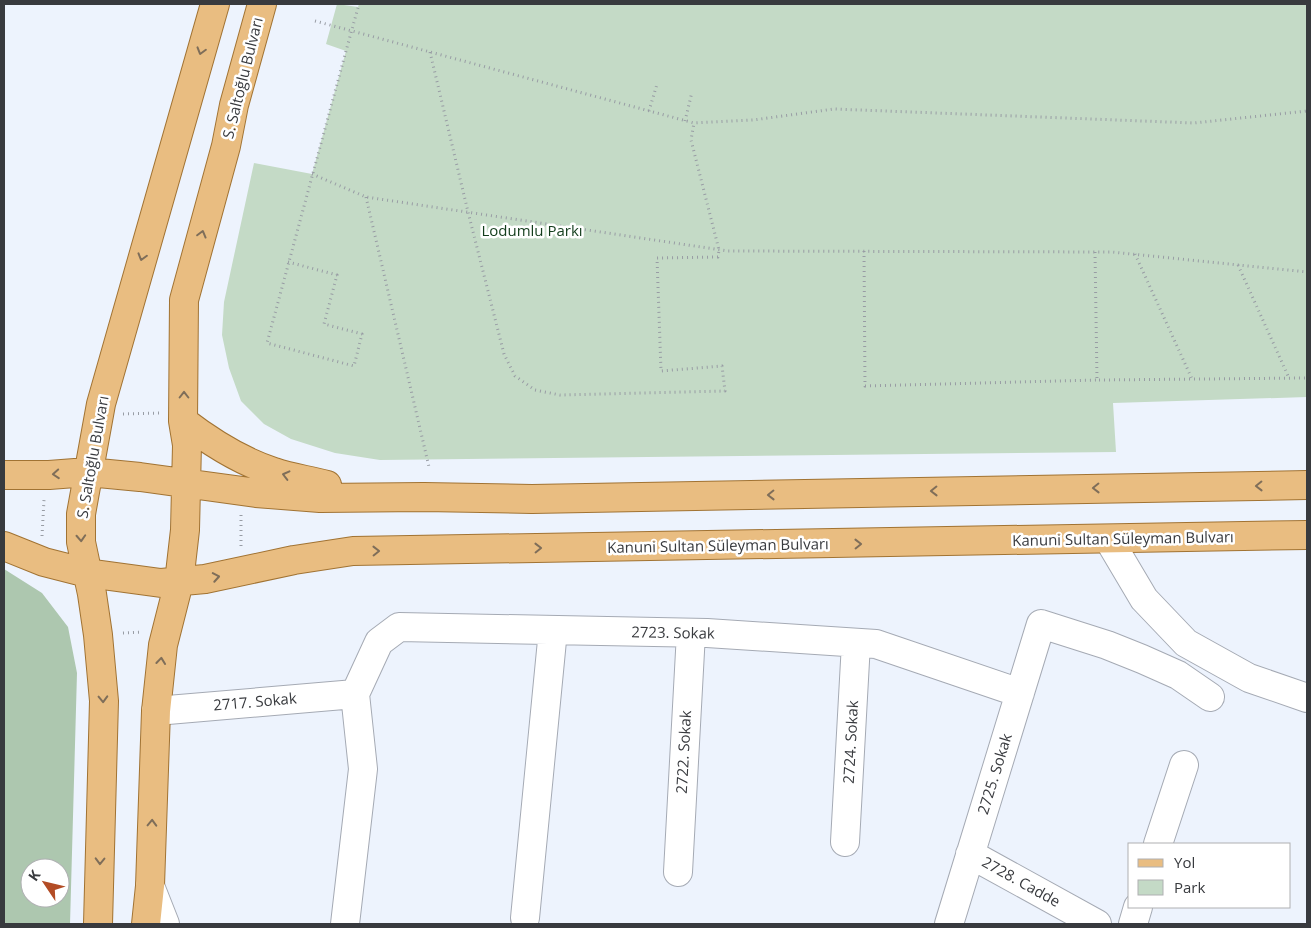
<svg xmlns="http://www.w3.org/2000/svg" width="1311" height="928" viewBox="0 0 1311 928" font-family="'Open Sans',sans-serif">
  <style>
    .green { fill: #c4dac6 }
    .forest { fill: #adc7af; fill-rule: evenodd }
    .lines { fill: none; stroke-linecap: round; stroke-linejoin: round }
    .minor-casing { stroke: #a5aab4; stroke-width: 30 }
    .major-casing { stroke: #a17333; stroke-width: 30 }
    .path { stroke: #989ca4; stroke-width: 3; stroke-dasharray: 1 4; stroke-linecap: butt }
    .minor { stroke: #fff; stroke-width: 28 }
    .major { stroke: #e9bd81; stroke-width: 28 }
    .oneway { stroke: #7f6e59 }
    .labels { text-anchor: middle; stroke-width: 5; stroke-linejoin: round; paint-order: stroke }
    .street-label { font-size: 15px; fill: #383a3e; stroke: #fff }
    .park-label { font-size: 15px; fill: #133d1c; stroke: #fff }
  </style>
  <rect width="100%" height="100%" fill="#edf3fd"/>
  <path class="green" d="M 337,4 L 358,7 L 359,4 L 1307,4 L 1307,397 L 1113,403 L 1116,452 L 380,460 L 335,453 L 291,439 L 264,424 L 241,401 L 229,368 L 222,335 L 224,302 L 254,163 L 312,174 L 346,51 L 326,44 Z"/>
  <path class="forest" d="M 4,569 L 42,593 L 68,627 L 77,673 L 70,924 L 4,924 ZM 30,868 L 60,868 L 60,898 L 30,898 Z"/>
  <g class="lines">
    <g class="minor-casing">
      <path id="minor" d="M 1109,540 L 1144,599 L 1186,643 L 1249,678 L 1307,698
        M 355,694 L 379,642 L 399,627 L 707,633 L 876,644 L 1020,693
        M 156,711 L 355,694
        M 845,842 L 856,643
        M 1158,844 L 1184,765
        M 970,854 L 1097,924
        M 678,872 L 691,633
        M 150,886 L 165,924
        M 525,918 L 553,630
        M 345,924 L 363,769 L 355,694
        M 949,924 L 1041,624 L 1107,645 L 1142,659 L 1178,675 L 1210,697
        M 1133,924 L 1138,907"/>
    </g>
    <g class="major-casing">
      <path id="major" d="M 183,421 C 209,441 243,462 274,472 C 291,478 309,480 327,485
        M 4,475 L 49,475 L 88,472 L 140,477 L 256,493 L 320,498 L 424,497 L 532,499 L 1307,485
        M 4,546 L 44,562 L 87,573 L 161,583 L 205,579 L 294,560 L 353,551 L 1307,535
        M 98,924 L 104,701 L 98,635 L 92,594 L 81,542 L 81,514 L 101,404 L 215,4
        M 146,924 L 150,886 L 156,711 L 163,645 L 179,582 L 185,530 L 187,445 L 183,421 L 184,300 L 226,146 L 234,105 L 262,4"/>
    </g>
    <path class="path" d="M 315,21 L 694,123 L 753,120 L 834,109 L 1194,123 L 1307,111
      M 430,52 L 468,212 L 504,354 L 515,376 L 535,390 L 560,395 L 725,391 L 722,366 L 661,371 L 657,258 L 718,257 L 719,250 L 691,140 L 694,123
      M 649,111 L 657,84
      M 685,121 L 692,92
      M 312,174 L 366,197 L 728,251 L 1112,252 L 1307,272
      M 366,197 L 429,467
      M 864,251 L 865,386 L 1097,380
      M 1095,252 L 1097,380 L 1307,378
      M 1135,254 L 1192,379
      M 288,262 L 337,275 L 324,324 L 362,334 L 354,366 L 267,343 L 346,51 L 359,4
      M 1238,265 L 1289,378
      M 123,414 L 160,413
      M 42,536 L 44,500
      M 241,546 L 241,515
      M 123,633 L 142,632"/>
    <use href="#minor" class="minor"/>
    <use href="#major" class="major"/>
  </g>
  <defs><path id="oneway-chevron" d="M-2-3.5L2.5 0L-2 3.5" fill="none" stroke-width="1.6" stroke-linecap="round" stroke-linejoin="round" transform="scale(1.25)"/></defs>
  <g class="oneway">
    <use href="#oneway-chevron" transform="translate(201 51) rotate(106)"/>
    <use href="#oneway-chevron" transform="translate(202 234) rotate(-75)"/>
    <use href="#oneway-chevron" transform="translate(142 257) rotate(106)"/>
    <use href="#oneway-chevron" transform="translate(184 395) rotate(-90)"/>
    <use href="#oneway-chevron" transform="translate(56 474) rotate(176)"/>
    <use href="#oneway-chevron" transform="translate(286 475) rotate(-166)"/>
    <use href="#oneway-chevron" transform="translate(1259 486) rotate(179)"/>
    <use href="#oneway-chevron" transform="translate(1096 488) rotate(179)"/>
    <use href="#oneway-chevron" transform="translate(934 491) rotate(179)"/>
    <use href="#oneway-chevron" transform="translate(771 495) rotate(179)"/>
    <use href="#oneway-chevron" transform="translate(81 538) rotate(87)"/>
    <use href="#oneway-chevron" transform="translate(858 544) rotate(-1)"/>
    <use href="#oneway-chevron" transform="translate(538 548) rotate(-1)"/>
    <use href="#oneway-chevron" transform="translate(376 551) rotate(-1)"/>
    <use href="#oneway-chevron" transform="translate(216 577) rotate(-10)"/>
    <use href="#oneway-chevron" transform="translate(161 661) rotate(-84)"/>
    <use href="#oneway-chevron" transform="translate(103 699) rotate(88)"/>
    <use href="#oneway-chevron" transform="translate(152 823) rotate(-88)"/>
    <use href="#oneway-chevron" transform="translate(100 861) rotate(91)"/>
  </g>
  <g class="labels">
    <g class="street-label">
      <text transform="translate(243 78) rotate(-76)" y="5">S. Saltoğlu Bulvarı</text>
      <text transform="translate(93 457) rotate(-80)" y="5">S. Saltoğlu Bulvarı</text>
      <text transform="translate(1123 539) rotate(-1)" y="5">Kanuni Sultan Süleyman Bulvarı</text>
      <text transform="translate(718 546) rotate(-1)" y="5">Kanuni Sultan Süleyman Bulvarı</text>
      <text transform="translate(673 633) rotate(1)" y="5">2723. Sokak</text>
      <text transform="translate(255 702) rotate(-5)" y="5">2717. Sokak</text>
      <text transform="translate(851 742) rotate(-87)" y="5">2724. Sokak</text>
      <text transform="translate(684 752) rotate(-87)" y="5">2722. Sokak</text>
      <text transform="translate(995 774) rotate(-73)" y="5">2725. Sokak</text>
      <text transform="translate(1021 882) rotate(29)" y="5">2728. Cadde</text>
    </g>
    <g class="park-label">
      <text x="532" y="236">Lodumlu Parkı</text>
    </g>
  </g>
  <rect width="1311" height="928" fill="none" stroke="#383a3e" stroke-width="10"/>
  <rect x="1128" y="843" width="162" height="65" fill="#ffffff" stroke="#afb0b2"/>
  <rect x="1138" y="859" width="25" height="8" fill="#e9bd81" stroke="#afb0b2"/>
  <text x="1174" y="868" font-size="15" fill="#383a3e">Yol</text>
  <rect x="1138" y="880" width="25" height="15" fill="#c4dac6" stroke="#afb0b2"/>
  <text x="1174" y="893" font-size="15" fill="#383a3e">Park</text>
  <g transform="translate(45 883) rotate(305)"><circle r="24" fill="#ffffff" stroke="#afb0b2"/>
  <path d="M0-4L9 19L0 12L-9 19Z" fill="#b34c25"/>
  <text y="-8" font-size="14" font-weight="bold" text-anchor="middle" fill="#383a3e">K</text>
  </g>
</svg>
